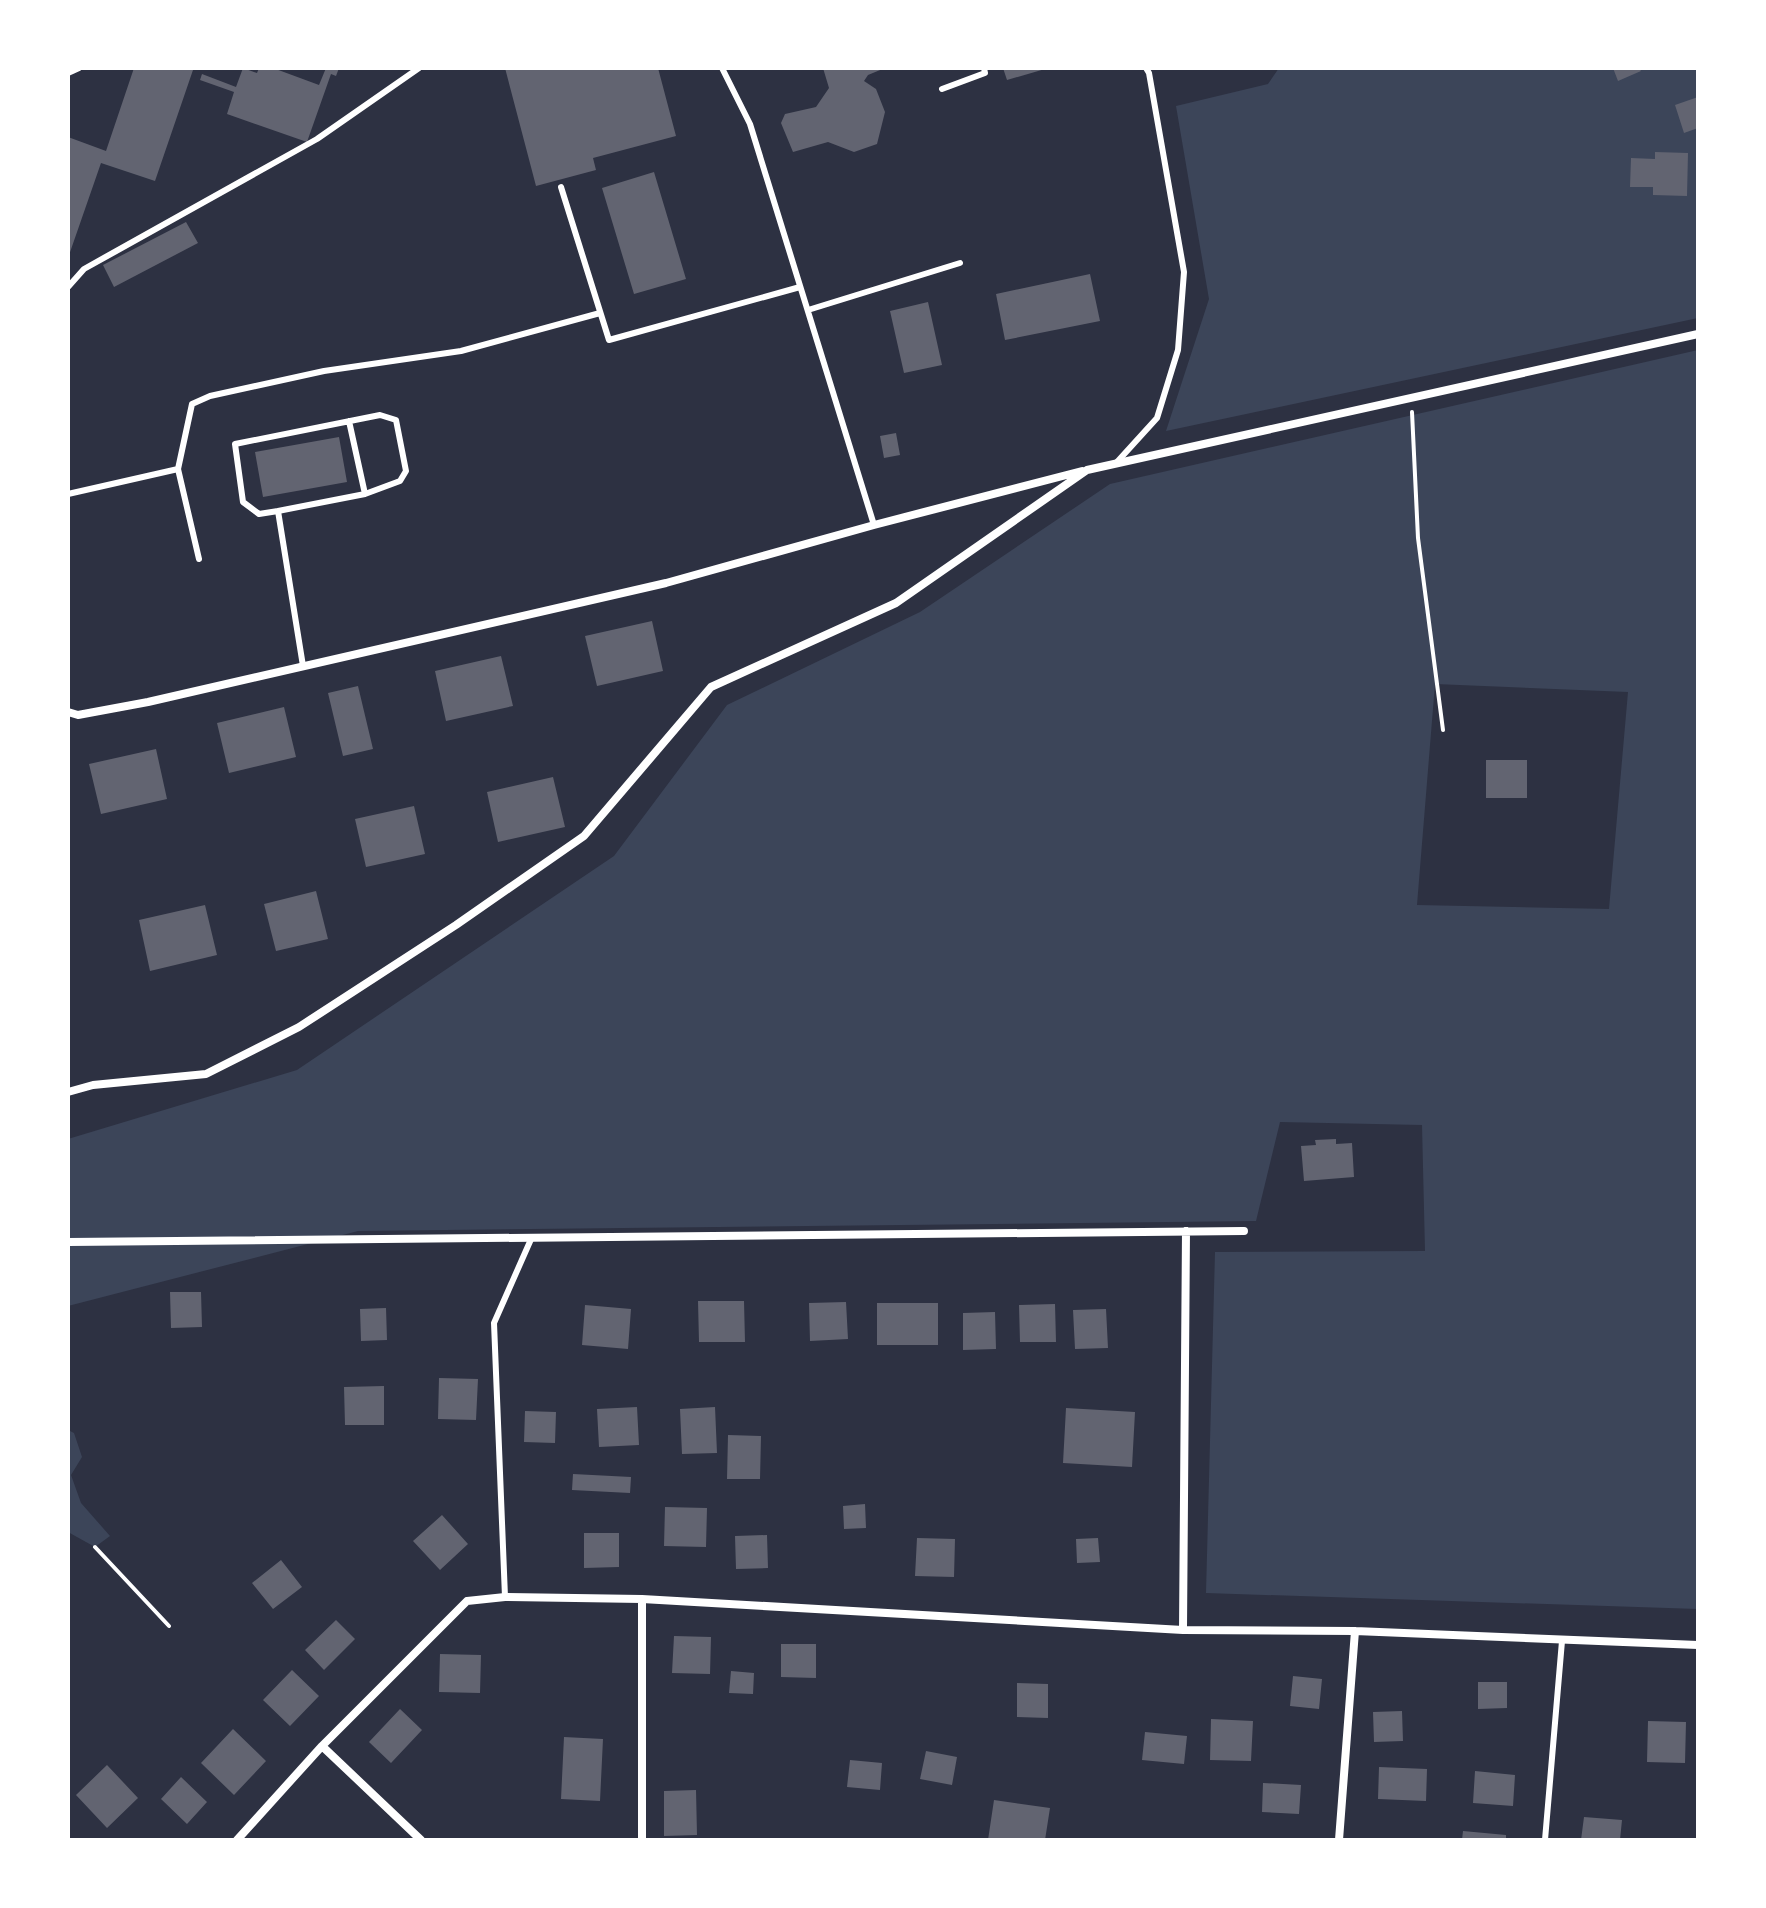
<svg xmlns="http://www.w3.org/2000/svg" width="1766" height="1908" viewBox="0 0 1766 1908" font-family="'Golos Text',sans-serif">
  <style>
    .green { fill: #3c4559; fill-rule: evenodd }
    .building { fill: #626471 }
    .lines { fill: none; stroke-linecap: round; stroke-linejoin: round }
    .path { stroke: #fff; stroke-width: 4 }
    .service { stroke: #fff; stroke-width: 6 }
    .minor { stroke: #fff; stroke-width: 8 }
  </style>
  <rect width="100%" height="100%" fill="#2d3142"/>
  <path class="green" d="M 1279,68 L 1698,68 L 1698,318 L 1166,431 L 1209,299 L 1176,106 L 1268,84 Z
    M 1698,350 L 1698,1609 L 1206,1593 L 1215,1252 L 1425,1251 L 1422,1125 L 1280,1122 L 1256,1221 L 358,1231 L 68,1306 L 68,1139 L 297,1070 L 614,856 L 727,705 L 920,612 L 1110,484 ZM 1435,684 L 1628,692 L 1609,909 L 1417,905 Z
    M 68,1430 L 74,1433 L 82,1457 L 71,1475 L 81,1503 L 110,1536 L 95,1547 L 68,1532 Z"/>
  <path class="building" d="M 134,68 L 188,68 L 193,70 L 155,181 L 101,163 L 68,258 L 68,137 L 106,151 Z
    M 243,68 L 257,73 L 259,68 L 273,68 L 319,85 L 326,68 L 339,68 L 336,76 L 331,74 L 307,142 L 227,114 L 234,92 L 200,80 L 202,74 L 236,87 Z
    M 505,68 L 658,68 L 676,136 L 593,158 L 596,170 L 536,186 Z
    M 823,68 L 885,68 L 868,75 L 864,81 L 876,89 L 885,112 L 877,144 L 854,152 L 828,142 L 793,152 L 781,123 L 785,114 L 816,107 L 829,88 Z
    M 1003,68 L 1045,68 L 1045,69 L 1007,80 Z
    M 1613,68 L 1639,68 L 1641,71 L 1618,81 Z
    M 1698,97 L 1698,128 L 1684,133 L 1675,105 Z
    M 1655,152 L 1688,153 L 1687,196 L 1653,195 L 1653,187 L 1630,187 L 1631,158 L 1655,159 Z
    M 654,172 L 686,279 L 634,294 L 602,188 Z
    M 186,222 L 198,243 L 114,287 L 103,265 Z
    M 1090,274 L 1100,321 L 1005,340 L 996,294 Z
    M 928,302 L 942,365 L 904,373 L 890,311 Z
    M 896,433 L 900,455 L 884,458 L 880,436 Z
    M 339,437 L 347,482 L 263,497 L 255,452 Z
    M 652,621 L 663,671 L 597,686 L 585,636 Z
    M 501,656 L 513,706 L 446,721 L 435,671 Z
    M 358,686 L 373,749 L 343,756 L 328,693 Z
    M 284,707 L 296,757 L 229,773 L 217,723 Z
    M 156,749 L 167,799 L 101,814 L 89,764 Z
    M 1486,760 L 1527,760 L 1527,798 L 1486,798 Z
    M 553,777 L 565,827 L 498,842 L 487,792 Z
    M 414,806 L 425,854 L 366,867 L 355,819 Z
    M 316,891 L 328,939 L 276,951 L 264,904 Z
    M 205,905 L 217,955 L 150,971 L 139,920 Z
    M 1336,1139 L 1336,1144 L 1352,1143 L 1354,1177 L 1304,1181 L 1301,1146 L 1316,1145 L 1315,1140 Z
    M 170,1292 L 201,1292 L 202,1327 L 171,1328 Z
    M 698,1301 L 744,1301 L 745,1342 L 699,1342 Z
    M 846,1302 L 848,1339 L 810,1341 L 809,1303 Z
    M 877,1303 L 938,1303 L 938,1345 L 877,1345 Z
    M 1055,1304 L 1056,1342 L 1020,1342 L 1019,1305 Z
    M 585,1305 L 631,1309 L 628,1349 L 582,1345 Z
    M 386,1308 L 387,1340 L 361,1341 L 360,1309 Z
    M 1106,1309 L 1108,1348 L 1075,1349 L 1073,1310 Z
    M 995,1312 L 996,1349 L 963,1350 L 963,1313 Z
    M 439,1378 L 478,1379 L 476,1420 L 438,1419 Z
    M 384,1386 L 384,1425 L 345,1425 L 344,1387 Z
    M 637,1407 L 639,1445 L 599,1447 L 597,1409 Z
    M 715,1407 L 717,1453 L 682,1454 L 680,1409 Z
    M 1066,1408 L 1135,1412 L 1132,1467 L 1063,1463 Z
    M 525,1411 L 556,1412 L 555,1443 L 524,1442 Z
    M 728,1435 L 761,1436 L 760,1479 L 727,1479 Z
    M 573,1474 L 631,1477 L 630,1493 L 572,1490 Z
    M 865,1504 L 866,1528 L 844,1529 L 843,1506 Z
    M 665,1507 L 707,1508 L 706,1547 L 664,1546 Z
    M 442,1515 L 468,1544 L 440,1570 L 413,1541 Z
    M 584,1533 L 619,1533 L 619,1567 L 584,1568 Z
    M 767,1535 L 768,1568 L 736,1569 L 735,1536 Z
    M 917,1538 L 955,1539 L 954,1577 L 915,1576 Z
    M 1098,1538 L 1100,1562 L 1077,1563 L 1076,1539 Z
    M 281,1560 L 302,1587 L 273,1609 L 252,1583 Z
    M 336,1620 L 355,1639 L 324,1670 L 305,1650 Z
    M 674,1636 L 711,1637 L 710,1674 L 672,1673 Z
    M 781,1644 L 816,1644 L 816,1678 L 781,1677 Z
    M 440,1654 L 481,1655 L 480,1693 L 439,1692 Z
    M 292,1670 L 319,1696 L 290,1726 L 263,1700 Z
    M 731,1671 L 754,1673 L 753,1694 L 729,1693 Z
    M 1293,1676 L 1322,1679 L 1319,1709 L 1290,1706 Z
    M 1478,1682 L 1507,1682 L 1507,1708 L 1478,1709 Z
    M 1017,1683 L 1048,1684 L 1048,1718 L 1017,1717 Z
    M 400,1709 L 422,1730 L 391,1763 L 369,1742 Z
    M 1402,1711 L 1403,1741 L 1374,1742 L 1373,1712 Z
    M 1211,1719 L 1253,1721 L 1251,1761 L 1210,1760 Z
    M 1648,1721 L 1686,1722 L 1685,1763 L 1647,1762 Z
    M 233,1729 L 266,1761 L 234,1795 L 201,1763 Z
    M 1145,1732 L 1187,1736 L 1184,1764 L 1142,1760 Z
    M 564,1737 L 603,1739 L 600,1801 L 561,1799 Z
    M 926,1751 L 957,1757 L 952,1785 L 920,1779 Z
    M 850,1760 L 882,1763 L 880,1790 L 847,1787 Z
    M 107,1765 L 138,1798 L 107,1828 L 76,1795 Z
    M 1379,1767 L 1427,1769 L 1426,1801 L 1378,1799 Z
    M 1475,1771 L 1515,1775 L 1513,1806 L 1473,1803 Z
    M 181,1777 L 207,1802 L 187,1824 L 161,1799 Z
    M 1263,1783 L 1301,1785 L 1299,1814 L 1262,1812 Z
    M 696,1790 L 697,1835 L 664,1836 L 664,1791 Z
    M 994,1800 L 1050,1808 L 1045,1840 L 988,1840 Z
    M 1584,1817 L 1622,1820 L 1620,1840 L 1581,1840 Z
    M 1463,1831 L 1506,1835 L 1506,1840 L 1462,1840 Z"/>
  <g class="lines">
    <path class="path" d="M 1412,412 L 1418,538 L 1443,730
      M 95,1547 L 169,1626"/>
    <path class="service" d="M 722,68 L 750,124 L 874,525
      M 68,73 L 79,68
      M 942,89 L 985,73 L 984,68
      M 561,187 L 609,340 L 800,287
      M 68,287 L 84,269 L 317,139 L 419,68
      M 808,310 L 960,263
      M 349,421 L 365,494
      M 1117,462 L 1157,418 L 1178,350 L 1184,272 L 1149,73 L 1146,68
      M 178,469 L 199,559
      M 68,494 L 178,469 L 192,404 L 210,396 L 324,371 L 461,351 L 600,313
      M 278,511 L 259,514 L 243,502 L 235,444 L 380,415 L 396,420 L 406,471 L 400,481 L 365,494 L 278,511 L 303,666
      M 505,1597 L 494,1323 L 532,1237
      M 1545,1840 L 1562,1641"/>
    <path class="minor" d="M 68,712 L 78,715 L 148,702 L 666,583 L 874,525 L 1082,471
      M 68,1092 L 93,1085 L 206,1074 L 299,1027 L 456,925 L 584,836 L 711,687 L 896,603 L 1087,470 L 1698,334
      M 68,1242 L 1244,1231
      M 642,1599 L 642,1840
      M 1183,1630 L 1186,1231
      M 322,1746 L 421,1840
      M 237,1840 L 322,1746 L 467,1601 L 505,1597 L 642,1599 L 1183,1630 L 1355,1631 L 1698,1645
      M 1339,1840 L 1355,1631"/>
  </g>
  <rect width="1766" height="1908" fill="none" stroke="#ffffff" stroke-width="140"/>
</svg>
